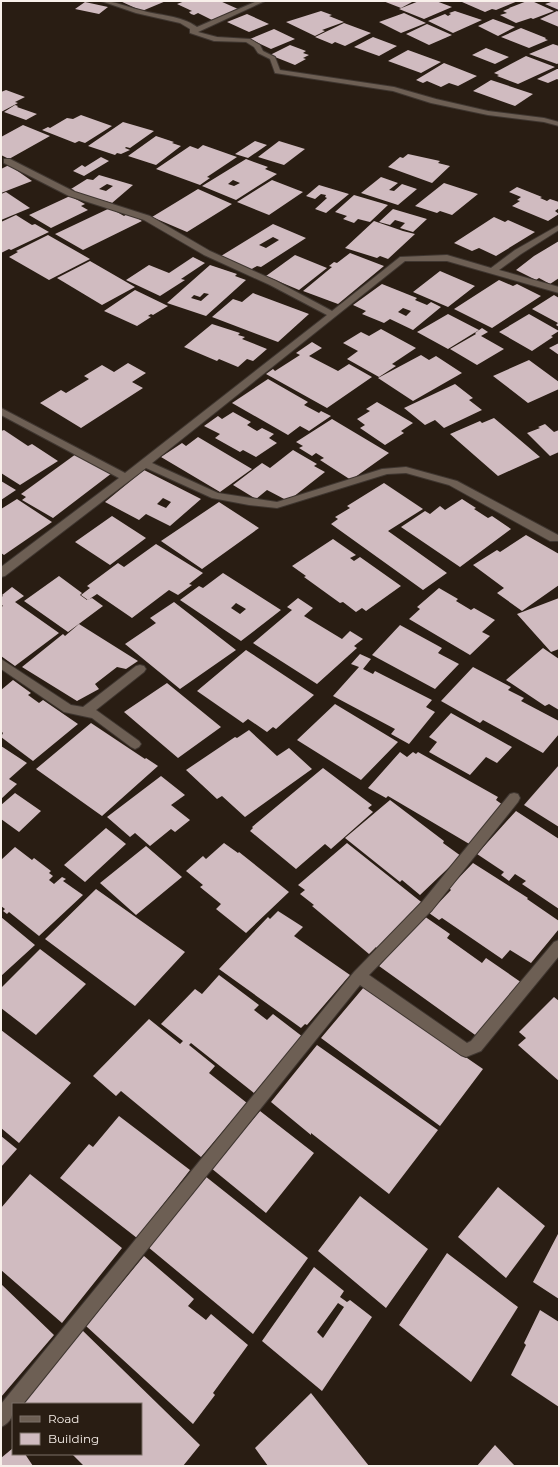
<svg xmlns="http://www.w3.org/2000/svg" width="560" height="1467" viewBox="0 0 560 1467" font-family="Montserrat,sans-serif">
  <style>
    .building { fill: #d0bbc0; fill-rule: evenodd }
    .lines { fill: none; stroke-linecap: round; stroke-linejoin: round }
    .minor-casing { stroke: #3f3630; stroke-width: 2 }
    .minor { fill: #6d5f54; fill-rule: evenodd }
  </style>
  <rect width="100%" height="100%" fill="#291d13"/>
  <path class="building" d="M 120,1 L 166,1 L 142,11 Z
    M 185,1 L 220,1 L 238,9 L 212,20 L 198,13 L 194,15 L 191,14 L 189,12 L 192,11 L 177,4 Z
    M 383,1 L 414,1 L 401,8 Z
    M 419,1 L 436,1 L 452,7 L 424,19 L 399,9 Z
    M 464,1 L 518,1 L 496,10 L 492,9 L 485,12 L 462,2 Z
    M 527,1 L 532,1 L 554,11 L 533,19 L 531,18 L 516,23 L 500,15 L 507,13 L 503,11 L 510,8 L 509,8 Z
    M 554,1 L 559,1 L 559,10 L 545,4 Z
    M 85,2 L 108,7 L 99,14 L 75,9 Z
    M 321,11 L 332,15 L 329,16 L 344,22 L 322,30 L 325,31 L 315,36 L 286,22 Z
    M 455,11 L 482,20 L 453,33 L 428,21 L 445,14 L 448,16 L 451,14 L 449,13 Z
    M 557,11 L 559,12 L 559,27 L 540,19 Z
    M 404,13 L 426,23 L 401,33 L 379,22 Z
    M 247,14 L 269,24 L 249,32 L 227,22 Z
    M 493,19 L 515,27 L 498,36 L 478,26 Z
    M 344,23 L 371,33 L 345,46 L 335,42 L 332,44 L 315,37 Z
    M 427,24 L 452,35 L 429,45 L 406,34 Z
    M 521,28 L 546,38 L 545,39 L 548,40 L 529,48 L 501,37 Z
    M 274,29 L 295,39 L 271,49 L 250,39 Z
    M 373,37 L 397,46 L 379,56 L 354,47 Z
    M 553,44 L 559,46 L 559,63 L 557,64 L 529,54 Z
    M 290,45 L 306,51 L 303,53 L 309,55 L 303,58 L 306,59 L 295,65 L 270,55 Z
    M 486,48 L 509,57 L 495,64 L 472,55 Z
    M 408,50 L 441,62 L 421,73 L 388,61 Z
    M 526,56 L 555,67 L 518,84 L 497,76 L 499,75 L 494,73 Z
    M 444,63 L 477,76 L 458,86 L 449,83 L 441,87 L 427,81 L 423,83 L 416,80 Z
    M 557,69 L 559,69 L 559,80 L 557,79 L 548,83 L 537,79 Z
    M 491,80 L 533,94 L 515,106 L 473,91 Z
    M 6,90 L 25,97 L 15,102 L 18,103 L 1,112 L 1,92 Z
    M 15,105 L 18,106 L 17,107 L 37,114 L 26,120 L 4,112 Z
    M 81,115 L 112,126 L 85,143 L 79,141 L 75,143 L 42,130 L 48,127 L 50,128 L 67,118 L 73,119 Z
    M 123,122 L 154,131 L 130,148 L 126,147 L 125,148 L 130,150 L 121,154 L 117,153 L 115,155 L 88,146 Z
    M 23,125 L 50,136 L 9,159 L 1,155 L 1,137 Z
    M 156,136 L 174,142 L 172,143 L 181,146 L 156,165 L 128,156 Z
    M 255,141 L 267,145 L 248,158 L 235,154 Z
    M 279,141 L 305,149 L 284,165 L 258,157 Z
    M 203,145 L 237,157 L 207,177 L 210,178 L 200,185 L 156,169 L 190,146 L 198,149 Z
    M 408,154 L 440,161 L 438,163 L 450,166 L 432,183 L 388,167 L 400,157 L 403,158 Z
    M 101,157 L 109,161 L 84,176 L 73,171 L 82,165 L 85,167 Z
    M 246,159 L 268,167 L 265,169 L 277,174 L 236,200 L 202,186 ZM 233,180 L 240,183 L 234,186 L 228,184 Z
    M 9,165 L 32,181 L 1,193 L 1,169 Z
    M 99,175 L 133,185 L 112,203 L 72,192 L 74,190 L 71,189 L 87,179 L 93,180 ZM 107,184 L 113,186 L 106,191 L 99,189 Z
    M 381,177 L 398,183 L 389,190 L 394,191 L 402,184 L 417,189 L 398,205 L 361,193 Z
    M 272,180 L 303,192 L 269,215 L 237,202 Z
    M 444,183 L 478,194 L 452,215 L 440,211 L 437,213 L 415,206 Z
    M 319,185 L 349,194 L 326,213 L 315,209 L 327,198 L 325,197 L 326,195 L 321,194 L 315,199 L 306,196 Z
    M 517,187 L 542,197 L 540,198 L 547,201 L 550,199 L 559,202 L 559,208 L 555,211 L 559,214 L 548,221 L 512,206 L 520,201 L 517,200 L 521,197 L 509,192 Z
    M 198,189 L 232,204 L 187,232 L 152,217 Z
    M 6,192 L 30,208 L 1,220 L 1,194 Z
    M 354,195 L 388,205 L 370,222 L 358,219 L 354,223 L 343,219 L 347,216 L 335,212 Z
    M 70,196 L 85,204 L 81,206 L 88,210 L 51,228 L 29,215 Z
    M 110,208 L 124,216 L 129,213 L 142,221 L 83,250 L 55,234 Z
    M 393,209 L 427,219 L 413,232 L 400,228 L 405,223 L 395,220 L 390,225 L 379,222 Z
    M 16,215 L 32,225 L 35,224 L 49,232 L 11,250 L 9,249 L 1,253 L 1,222 Z
    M 494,217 L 505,222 L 508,220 L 535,232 L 496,256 L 479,248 L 472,251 L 454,243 Z
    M 374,221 L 403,231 L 415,234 L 388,259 L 380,256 L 377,258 L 345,248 Z
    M 273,224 L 306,238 L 261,267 L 257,266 L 250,270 L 221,256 ZM 273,237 L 279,240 L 266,248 L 259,245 Z
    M 48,235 L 90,259 L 49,280 L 9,257 L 18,252 L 16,251 Z
    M 559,241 L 559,278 L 550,284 L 539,278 L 536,280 L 516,270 L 534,256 Z
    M 350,253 L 384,266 L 338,304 L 303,291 L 332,267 L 329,266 L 334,262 L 337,263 Z
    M 295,255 L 327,268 L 299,290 L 266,276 Z
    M 193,257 L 205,263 L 181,279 L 185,280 L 160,296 L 126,280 L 149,265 L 169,273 Z
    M 90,261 L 135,287 L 102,305 L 57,278 Z
    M 210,265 L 237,274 L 235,276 L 246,280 L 206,316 L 167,303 ZM 204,293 L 209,294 L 201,301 L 191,298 L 194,295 L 200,297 Z
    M 440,271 L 475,286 L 448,307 L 413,292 Z
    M 499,280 L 513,286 L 517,284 L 541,296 L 492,328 L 454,309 Z
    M 382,284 L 417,298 L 415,300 L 427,305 L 431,302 L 441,307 L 413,330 L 390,319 L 384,323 L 362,314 L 366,311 L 353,305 ZM 403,308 L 411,311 L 406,316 L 398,312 Z
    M 135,290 L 168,306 L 153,315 L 151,314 L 148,316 L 151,317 L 137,326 L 104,311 Z
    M 253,293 L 309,314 L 278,342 L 212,317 L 233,299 L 242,302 Z
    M 554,295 L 559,298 L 559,327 L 556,325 L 558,323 L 532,309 Z
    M 448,314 L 479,330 L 448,349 L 417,332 Z
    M 529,314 L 559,331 L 551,336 L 553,337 L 532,351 L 499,332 Z
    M 212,324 L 240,333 L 238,335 L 245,337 L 242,339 L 267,349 L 253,361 L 247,359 L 238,367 L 219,359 L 217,361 L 184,347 Z
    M 482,328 L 488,332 L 481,336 L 504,349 L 477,365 L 450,349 L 476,334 L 475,333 Z
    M 381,329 L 416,348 L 392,364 L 396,366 L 379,377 L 347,359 L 358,351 L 343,343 L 361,332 L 369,336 Z
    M 312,342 L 322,348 L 309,356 L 338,371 L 349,364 L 372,377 L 327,408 L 266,374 L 273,369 L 275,371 L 300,355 L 296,353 Z
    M 559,343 L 559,355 L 549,348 Z
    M 421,355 L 429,360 L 436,356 L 462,373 L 413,401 L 378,378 Z
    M 529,360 L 559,382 L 559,389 L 528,403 L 493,376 Z
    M 128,363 L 146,373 L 132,382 L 143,388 L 81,428 L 40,403 L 61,390 L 66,393 L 89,379 L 84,376 L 102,365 L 114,372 Z
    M 268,379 L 308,402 L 304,405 L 319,413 L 321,411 L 331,416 L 309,431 L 300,426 L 288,435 L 232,403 Z
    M 455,384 L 473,398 L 469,400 L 482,410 L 444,428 L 435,420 L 425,425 L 404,408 Z
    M 377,402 L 413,423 L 401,431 L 404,433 L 385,445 L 360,428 L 365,425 L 357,419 L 370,411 L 366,409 Z
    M 233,412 L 251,422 L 247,425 L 257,431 L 262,428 L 274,434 L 269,438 L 277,443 L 256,457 L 243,450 L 240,452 L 215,438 L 220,434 L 204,426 L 218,416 L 222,419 Z
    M 494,418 L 540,457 L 498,476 L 450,434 L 480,421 L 482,423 Z
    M 332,419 L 389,453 L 351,480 L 320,460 L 324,458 L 316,453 L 312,456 L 299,448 L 303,446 L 296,442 Z
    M 545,424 L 554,432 L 559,430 L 559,452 L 550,456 L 527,433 L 540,428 L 538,427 Z
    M 4,430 L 28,446 L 32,444 L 58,461 L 20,485 L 1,473 L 1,431 Z
    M 198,437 L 252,469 L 220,492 L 161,457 L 182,443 L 186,446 Z
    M 293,450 L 317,464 L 314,466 L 325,472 L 288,501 L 267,490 L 256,499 L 233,485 L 262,463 L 270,468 Z
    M 76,454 L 112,473 L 53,518 L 22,500 L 26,497 L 21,494 Z
    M 144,470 L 201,499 L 170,526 L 146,514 L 139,520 L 105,502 ZM 163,498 L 171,502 L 166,508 L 157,504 Z
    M 1,481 L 16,490 L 1,500 Z
    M 384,483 L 423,509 L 388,531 L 447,573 L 423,590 L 331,524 L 338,519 L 335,517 L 350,508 L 347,506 Z
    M 17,499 L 52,522 L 4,555 L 1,553 L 1,509 Z
    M 462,499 L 476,508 L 474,509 L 488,518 L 492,516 L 511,529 L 460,567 L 401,527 L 425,511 L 430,514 L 440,506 L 445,510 Z
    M 219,502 L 259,528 L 202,569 L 161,541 Z
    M 112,516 L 146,538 L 110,565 L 75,542 Z
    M 526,535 L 559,554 L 559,585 L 522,611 L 497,593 L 504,588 L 473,565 L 497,550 L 500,552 Z
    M 333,539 L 356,555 L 350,558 L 354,561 L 360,557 L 401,586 L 366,611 L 362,608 L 356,612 L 343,602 L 340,603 L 304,577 L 306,576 L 292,566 Z
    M 156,544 L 203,573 L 189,584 L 192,585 L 178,595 L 169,590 L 132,618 L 97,594 L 88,600 L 81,595 L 90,588 L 87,586 L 118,563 L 124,567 Z
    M 223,573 L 281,610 L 241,641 L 180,600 L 199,586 L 203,588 ZM 236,603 L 246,609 L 240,614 L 231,608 Z
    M 59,576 L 82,593 L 80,595 L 87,600 L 92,598 L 103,606 L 68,632 L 24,601 Z
    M 12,587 L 24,596 L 15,602 L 59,633 L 15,666 L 1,656 L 1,607 L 3,606 L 1,604 L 1,597 L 3,596 L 2,595 Z
    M 439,588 L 458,599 L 456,601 L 471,610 L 474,608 L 495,620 L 482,632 L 490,636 L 470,655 L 409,619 L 420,609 L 417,607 Z
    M 298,598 L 313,608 L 304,616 L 342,639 L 350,631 L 363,639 L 354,646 L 357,648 L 317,684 L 253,643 L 292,610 L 287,607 Z
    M 559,598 L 559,649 L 551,652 L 517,614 Z
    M 174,602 L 236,650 L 180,689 L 125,644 L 156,623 L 150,618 Z
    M 79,624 L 138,661 L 126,669 L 117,667 L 95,684 L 99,689 L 77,701 L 22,667 L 63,634 L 65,636 Z
    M 400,625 L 442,648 L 438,653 L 459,664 L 435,689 L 372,655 Z
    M 543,648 L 559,659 L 559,710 L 549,704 L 545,706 L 506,680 Z
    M 246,650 L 314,695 L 276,729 L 273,727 L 267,732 L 248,719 L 243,723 L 197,691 Z
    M 360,654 L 371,659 L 363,669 L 373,674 L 375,671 L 432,700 L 426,707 L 435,712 L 409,744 L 391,734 L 395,729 L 333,696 L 359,667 L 351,664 Z
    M 473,667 L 511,687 L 508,690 L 524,698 L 521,701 L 559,721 L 559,734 L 543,753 L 483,720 L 480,723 L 441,701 Z
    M 13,680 L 31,693 L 28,695 L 39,703 L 43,700 L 78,724 L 33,761 L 1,737 L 3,733 L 1,731 L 1,690 Z
    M 167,683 L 221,727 L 178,758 L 124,712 Z
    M 335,704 L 398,742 L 361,780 L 297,740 Z
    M 451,713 L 512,747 L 497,763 L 486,757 L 470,775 L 429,752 L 437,742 L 429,737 Z
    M 91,723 L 145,759 L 146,758 L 158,766 L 102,816 L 36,769 Z
    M 249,730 L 277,756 L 289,748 L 312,769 L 245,817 L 222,796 L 217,799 L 186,770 L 235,737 L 237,738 Z
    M 1,746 L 27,763 L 9,779 L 17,784 L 1,799 Z
    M 400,752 L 407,757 L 413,752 L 416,754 L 418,752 L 498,797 L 496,800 L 503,805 L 471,845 L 388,796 L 386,798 L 368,788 Z
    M 559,765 L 559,827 L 524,805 Z
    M 323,768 L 372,805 L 368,808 L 373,812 L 331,849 L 325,844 L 296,869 L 250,831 L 253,828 L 252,827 Z
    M 161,776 L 185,795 L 171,805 L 190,820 L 175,832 L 171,829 L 150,846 L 135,833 L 130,837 L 107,817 Z
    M 15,793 L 41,811 L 19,832 L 1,819 L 1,805 Z
    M 390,800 L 444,841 L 443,843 L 461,856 L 420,895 L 402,880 L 400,882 L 345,838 Z
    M 516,811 L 559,839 L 559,909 L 522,884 L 526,881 L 515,874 L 509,881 L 501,875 L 504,872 L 477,854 Z
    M 106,828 L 126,844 L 85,882 L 64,865 Z
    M 224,843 L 238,853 L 239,852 L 289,892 L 246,933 L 216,909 L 221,904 L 200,887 L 203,885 L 186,871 L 203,856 L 206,859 Z
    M 347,843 L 425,905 L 377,949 L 376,947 L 369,954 L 312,906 L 314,905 L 300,894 L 305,890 L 298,885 Z
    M 146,846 L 182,877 L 136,915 L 100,883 Z
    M 15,847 L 32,860 L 34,858 L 51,871 L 49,873 L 53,876 L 49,880 L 54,884 L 62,877 L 66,879 L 63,881 L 83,895 L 39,936 L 9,912 L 7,914 L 3,911 L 5,909 L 1,906 L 1,860 Z
    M 473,863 L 528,898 L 527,899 L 559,921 L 559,929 L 531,963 L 510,950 L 502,959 L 442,918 L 439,920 L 429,913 L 451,890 L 449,888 Z
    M 96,889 L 185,952 L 135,1006 L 45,939 Z
    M 278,911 L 303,927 L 294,936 L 350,975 L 307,1025 L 305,1024 L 301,1028 L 219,969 L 268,917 L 270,919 Z
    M 424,916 L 450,934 L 447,938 L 482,963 L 486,958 L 525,985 L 478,1037 L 379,966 Z
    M 1,917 L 35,945 L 1,976 Z
    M 40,949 L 86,984 L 36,1035 L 1,1008 L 1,988 Z
    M 219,975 L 259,1005 L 254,1010 L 267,1020 L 273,1014 L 303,1037 L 254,1093 L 191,1043 L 189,1045 L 215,1066 L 209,1073 L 247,1103 L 201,1157 L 121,1091 L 116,1096 L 93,1076 L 149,1019 L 180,1044 L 183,1041 L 161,1024 L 195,989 L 202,994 Z
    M 364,987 L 483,1069 L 440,1126 L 321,1038 Z
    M 554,997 L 559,1001 L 559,1081 L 518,1045 L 526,1038 L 519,1032 Z
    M 1,1030 L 71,1083 L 19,1143 L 1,1128 Z
    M 317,1045 L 438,1130 L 389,1194 L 311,1133 L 311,1135 L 271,1102 Z
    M 260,1111 L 314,1153 L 266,1213 L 211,1168 Z
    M 119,1116 L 190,1170 L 137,1238 L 60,1178 L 89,1144 L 93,1147 Z
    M 1,1136 L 17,1149 L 1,1167 Z
    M 30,1174 L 122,1248 L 62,1323 L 1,1270 L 1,1208 Z
    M 205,1176 L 308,1258 L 253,1334 L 148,1247 Z
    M 498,1187 L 545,1226 L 506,1278 L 458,1237 Z
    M 360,1196 L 428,1249 L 386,1308 L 318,1251 Z
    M 559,1232 L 559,1299 L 533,1282 Z
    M 447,1253 L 518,1307 L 471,1382 L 399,1325 Z
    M 144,1256 L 194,1299 L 188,1306 L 206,1320 L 211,1314 L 248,1345 L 213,1393 L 215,1395 L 193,1424 L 86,1326 Z
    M 314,1267 L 344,1291 L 340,1297 L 347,1302 L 350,1300 L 372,1317 L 322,1391 L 262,1341 ZM 338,1303 L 344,1307 L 323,1338 L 317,1332 Z
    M 1,1284 L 54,1335 L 1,1397 Z
    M 540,1310 L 559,1322 L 559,1407 L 511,1375 L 526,1345 L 524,1343 Z
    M 81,1329 L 200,1445 L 183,1466 L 84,1466 L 72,1454 L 141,1454 L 141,1404 L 23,1404 L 19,1400 Z
    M 311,1393 L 369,1466 L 268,1466 L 255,1448 Z
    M 495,1445 L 515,1466 L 477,1466 Z
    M 13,1448 L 13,1454 L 25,1454 L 33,1466 L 1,1466 L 1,1458 Z"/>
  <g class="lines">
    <g class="minor-casing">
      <path id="minor" d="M 101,1 C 116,1 126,7 140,10 C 159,16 181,15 197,27 L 257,1 L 265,1 L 198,32 L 217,37 L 250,39 L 260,45 L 263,51 L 275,57 L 280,70 L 394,87 L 436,99 L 488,111 L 544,118 L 559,122 L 559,126 L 544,122 L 488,115 L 431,103 L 393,91 L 275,73 L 270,59 L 258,53 L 254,47 L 246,42 L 214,41 L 190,33 L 190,29 L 180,23 L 136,13 Z
        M 4,159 L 10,159 L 75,192 L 150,216 L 210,251 L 276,281 L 332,311 L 400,257 L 447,255 L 491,268 L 515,250 L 559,225 L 559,230 L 521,254 L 499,270 L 559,287 L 559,293 L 447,261 L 405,261 L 152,463 L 218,493 L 277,502 L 382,469 L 406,467 L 457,481 L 558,535 L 559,538 L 558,541 L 550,541 L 449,485 L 406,473 L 387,474 L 277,508 L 249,505 L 212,498 L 146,468 L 5,576 L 1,577 L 1,567 L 119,478 L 1,415 L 1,408 L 125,473 L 327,315 L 270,285 L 204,255 L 144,220 L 69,196 L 4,163 Z
        M 1,659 L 71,705 L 83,707 L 136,666 L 140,665 L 144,666 L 146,669 L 144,672 L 96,710 L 139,741 L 141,744 L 139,747 L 135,749 L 131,747 L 92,718 L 64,712 L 1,669 Z
        M 514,793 L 518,794 L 520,798 L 518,802 L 432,910 L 369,975 L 467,1043 L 471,1041 L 554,942 L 559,940 L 559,956 L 481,1051 L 466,1057 L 461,1055 L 360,985 L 23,1404 L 13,1404 C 13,1415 12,1422 1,1427 L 1,1404 L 354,972 L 422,902 L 510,794 Z"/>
    </g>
    <use href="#minor" class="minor"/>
  </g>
  <rect width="560" height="1467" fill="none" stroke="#f8f0ea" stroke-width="4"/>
  <rect x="12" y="1403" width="130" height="52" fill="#291d13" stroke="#7c7169"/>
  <rect x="20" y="1416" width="20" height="6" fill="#6d5f54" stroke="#7c7169"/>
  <text x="48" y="1423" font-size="12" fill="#f8f0ea">Road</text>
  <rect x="20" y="1433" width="20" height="12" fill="#d0bbc0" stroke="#7c7169"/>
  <text x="48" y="1443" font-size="12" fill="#f8f0ea">Building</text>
</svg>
